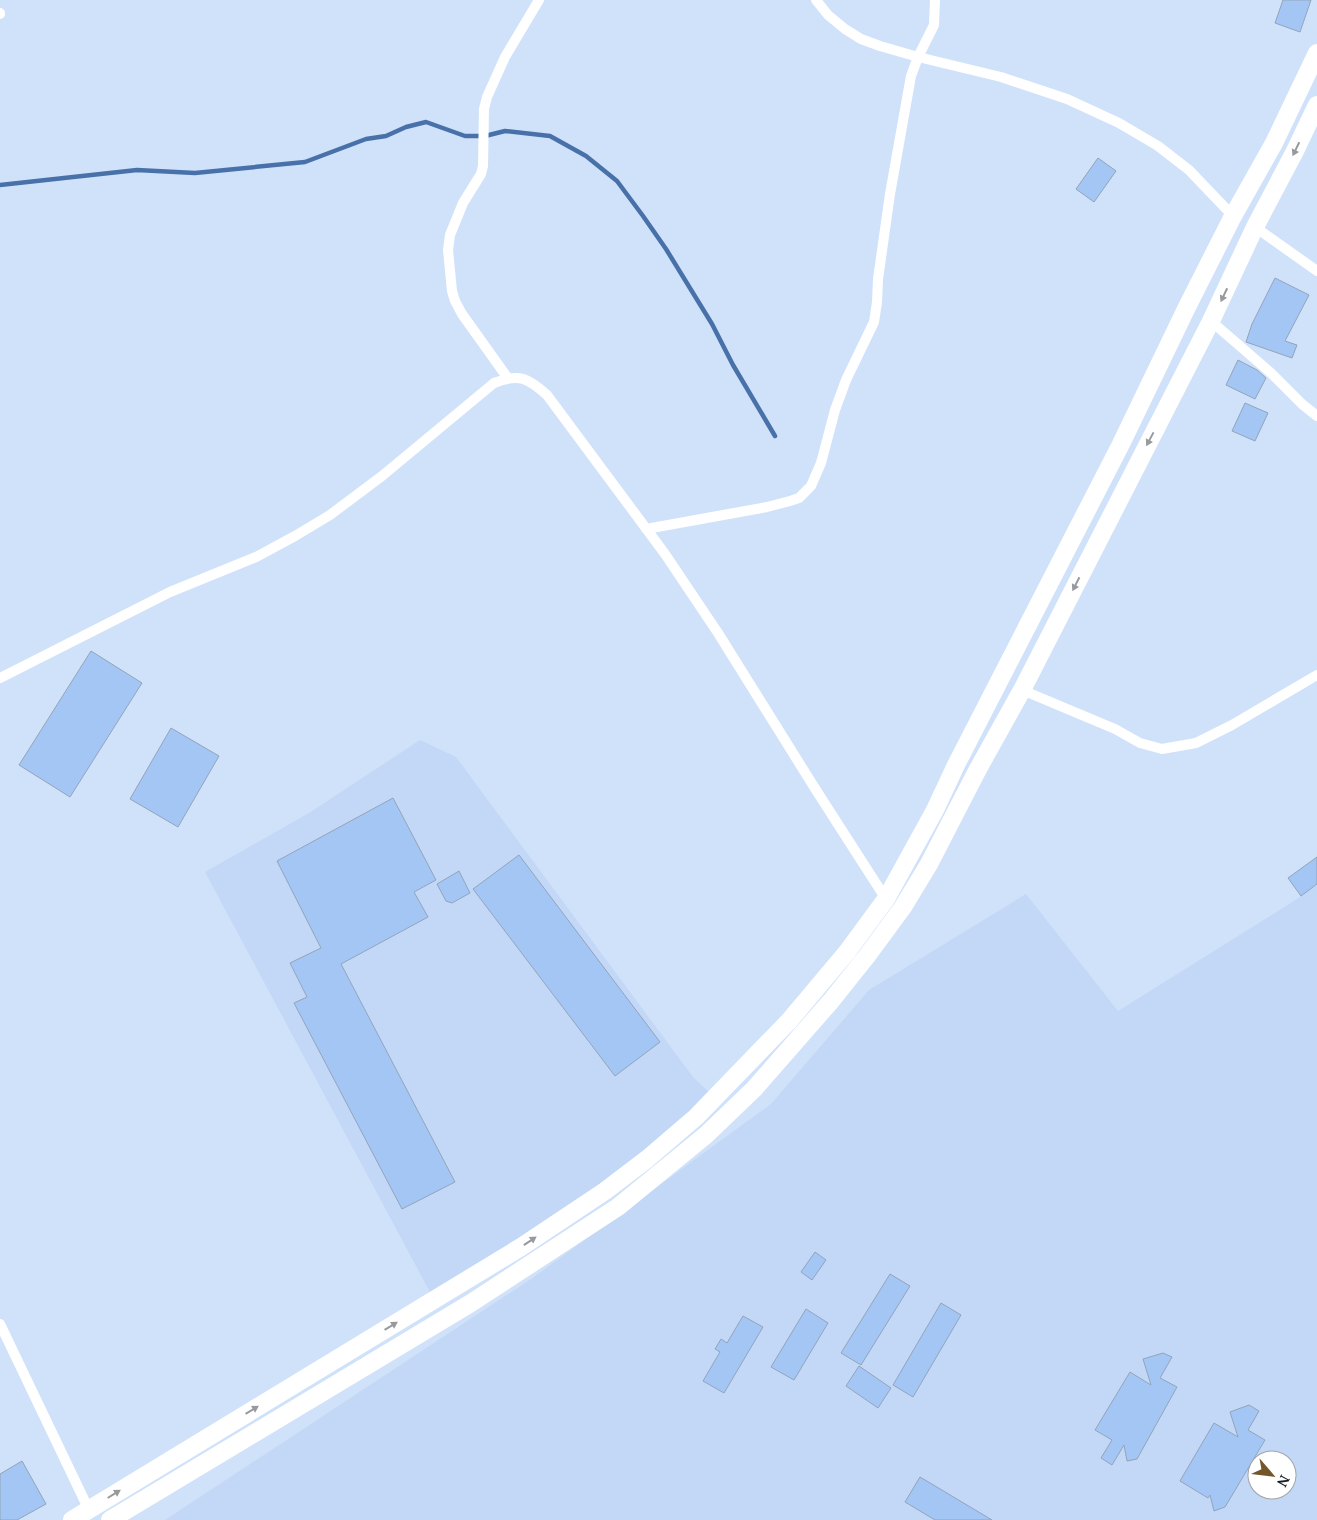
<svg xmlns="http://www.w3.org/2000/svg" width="1317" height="1520" viewBox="0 0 1317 1520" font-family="'PT Serif',serif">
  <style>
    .built { fill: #c2d8f6; fill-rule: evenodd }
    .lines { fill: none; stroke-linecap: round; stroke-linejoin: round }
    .stream { stroke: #4771a8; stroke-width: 4.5 }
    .building { fill: #a3c6f5; stroke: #93a4ba }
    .minor { stroke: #fff; stroke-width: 10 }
    .trunk { stroke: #fff; stroke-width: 18 }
    .oneway { fill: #97999d }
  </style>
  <rect width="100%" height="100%" fill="#d0e2fa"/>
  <path class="built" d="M 420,740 L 456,757 L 693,1077 L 714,1097 L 578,1202 L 431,1294 L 205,872 L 309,813 Z
    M 1317,884 L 1317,1520 L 165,1520 L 531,1279 L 771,1104 L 869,990 L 1026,894 L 1118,1011 L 1294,901 ZM 1257,1460 L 1287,1460 L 1287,1490 L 1257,1490 Z"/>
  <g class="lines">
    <path class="stream" d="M 0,185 L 137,170 L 195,173 L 305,162 L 366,139 L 386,136 L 406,127 L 426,122 L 465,136 L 485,136 L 505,131 L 550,136 L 586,156 L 617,181 L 643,216 L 666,249 L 712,324 L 733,365 L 775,436"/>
  </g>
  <path class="building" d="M 1283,0 L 1311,0 L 1300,32 L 1275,23 Z
    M 1098,158 L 1116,171 L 1094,202 L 1076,189 Z
    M 1275,278 L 1309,295 L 1285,341 L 1297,345 L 1292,358 L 1246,342 L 1252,324 Z
    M 1238,360 L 1257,370 L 1266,378 L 1255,399 L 1226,385 Z
    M 1245,403 L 1268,413 L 1255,441 L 1232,431 Z
    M 91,651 L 142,683 L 70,797 L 19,765 Z
    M 171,728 L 219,756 L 178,827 L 130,799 Z
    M 393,798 L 436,880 L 414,892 L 428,917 L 341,964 L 455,1182 L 402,1209 L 294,1003 L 307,997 L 290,963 L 321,948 L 277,861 Z
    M 519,855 L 660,1042 L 615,1076 L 473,889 Z
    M 1317,857 L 1317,884 L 1301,896 L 1288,878 Z
    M 459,871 L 470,893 L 452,903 L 446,901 L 437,884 Z
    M 815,1252 L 826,1260 L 812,1280 L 801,1272 Z
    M 890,1274 L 910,1286 L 861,1365 L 841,1353 Z
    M 941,1303 L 961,1315 L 913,1397 L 893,1385 Z
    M 806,1309 L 828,1323 L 794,1380 L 771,1367 Z
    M 743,1316 L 763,1327 L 724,1393 L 703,1381 L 720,1352 L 715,1349 L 721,1339 L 727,1343 Z
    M 1163,1353 L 1172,1357 L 1160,1378 L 1177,1387 L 1137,1459 L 1127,1461 L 1124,1445 L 1112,1465 L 1101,1458 L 1112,1440 L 1095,1430 L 1130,1372 L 1151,1385 L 1143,1359 Z
    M 859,1366 L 891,1388 L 878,1408 L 846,1386 Z
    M 1249,1405 L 1259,1411 L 1248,1430 L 1265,1440 L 1225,1507 L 1214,1511 L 1210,1495 L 1208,1498 L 1180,1481 L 1214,1423 L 1238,1437 L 1230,1412 Z
    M 22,1461 L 46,1504 L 17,1520 L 0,1520 L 0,1474 Z
    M 920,1477 L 992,1520 L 935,1520 L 905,1502 Z"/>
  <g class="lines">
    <path class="minor" d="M 816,0 L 828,15 L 845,29 L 861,39 L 880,46 L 918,57 L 1001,77 L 1067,99 L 1119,123 L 1158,146 L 1189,170 L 1233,216
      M 0,13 L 0,14
      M 1255,227 L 1317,271
      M 1211,321 L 1271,373 L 1302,404 L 1317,416
      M 507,377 L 462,314 L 455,301 L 452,291 L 448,250 L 450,235 L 463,203 L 481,174 L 483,166 L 484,109 L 487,97 L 505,57 L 539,0
      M 646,529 L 767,507 L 790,501 L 799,498 L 811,486 L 821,463 L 835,410 L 846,380 L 874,322 L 877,302 L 878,279 L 890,194 L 911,76 L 918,57 L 934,25 L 935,0
      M 0,678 L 170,592 L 256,557 L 295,536 L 330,515 L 382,476 L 494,383 C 519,373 528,378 547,395 L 665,554 L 718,633 L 816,790 L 886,899
      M 1022,690 L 1115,729 L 1140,743 L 1162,749 L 1196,743 L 1232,725 L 1317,675
      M 0,1324 L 89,1510"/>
    <path class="trunk" d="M 72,1520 L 521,1247 L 605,1191 L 647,1159 L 696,1117 L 789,1021 L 847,952 L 886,899 L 935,810 L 956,765 L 1121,444 L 1187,307 L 1233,216 L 1274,143 L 1317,53
      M 110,1520 L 471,1303 L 618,1207 L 706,1135 L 754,1089 L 831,1001 L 867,956 L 903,907 L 929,864 L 978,769 L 1022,690 L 1211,321 L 1255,227 L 1295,151 L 1317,105"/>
  </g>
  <defs><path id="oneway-solid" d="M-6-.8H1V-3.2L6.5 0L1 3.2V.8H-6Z" transform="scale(1.25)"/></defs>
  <g class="oneway">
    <use href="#oneway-solid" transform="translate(1296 149) rotate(116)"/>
    <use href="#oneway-solid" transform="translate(1224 295) rotate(115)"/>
    <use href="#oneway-solid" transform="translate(1150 439) rotate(118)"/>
    <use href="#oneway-solid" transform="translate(1076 584) rotate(117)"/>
    <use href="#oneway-solid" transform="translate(530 1241) rotate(-34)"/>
    <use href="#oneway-solid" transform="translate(391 1326) rotate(-31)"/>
    <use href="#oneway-solid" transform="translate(252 1410) rotate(-31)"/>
    <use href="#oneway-solid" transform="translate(114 1494) rotate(-32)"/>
  </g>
  <g transform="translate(1272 1475) rotate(118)"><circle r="24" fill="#ffffff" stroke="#a2a5a8"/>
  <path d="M0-4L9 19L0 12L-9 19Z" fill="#74562a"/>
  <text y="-8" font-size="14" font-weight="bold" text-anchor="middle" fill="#171d25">N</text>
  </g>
</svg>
